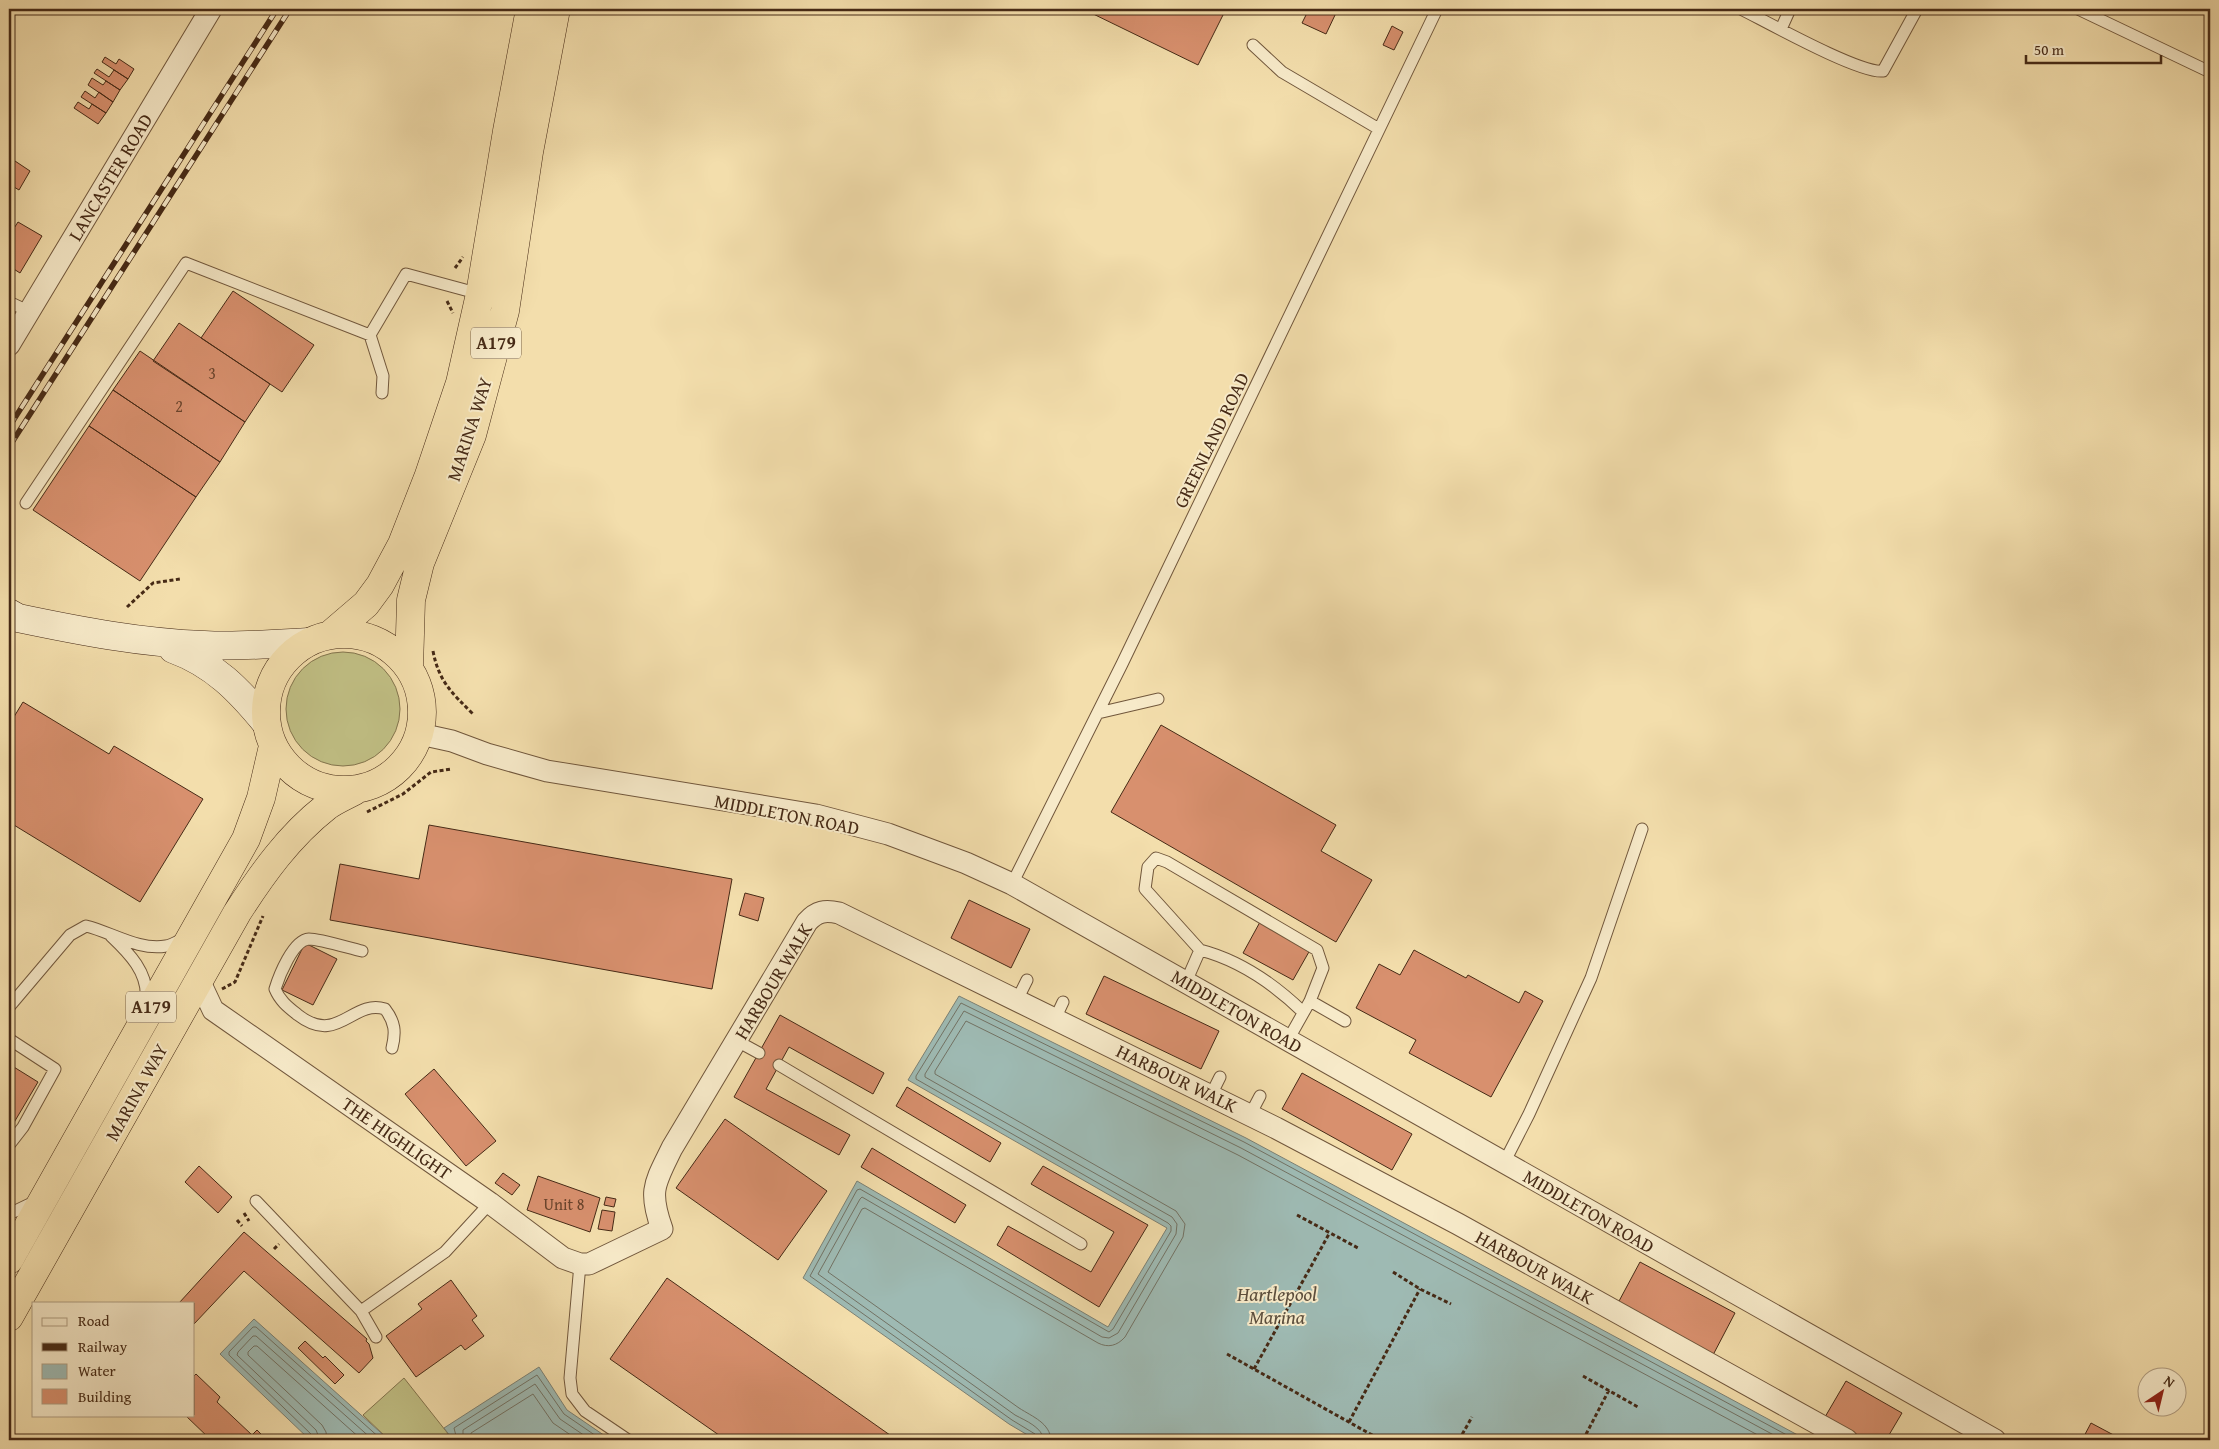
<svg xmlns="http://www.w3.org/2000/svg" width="2219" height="1449" viewBox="0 0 2219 1449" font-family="'Gentium Book Plus',serif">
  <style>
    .green { fill: #c1c085; stroke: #84754e }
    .water { fill: #9ebab3; stroke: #7b8074 }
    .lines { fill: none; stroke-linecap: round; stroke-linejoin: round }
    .shore { stroke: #727264; stroke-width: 1 }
    .building { fill: #d8906e; stroke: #462a16 }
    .service-casing { stroke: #71573c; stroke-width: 13 }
    .minor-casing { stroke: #71573c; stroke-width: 23 }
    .secondary-casing { stroke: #462a16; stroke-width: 29 }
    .trunk-casing { stroke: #462a16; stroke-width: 29 }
    .path { stroke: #462a16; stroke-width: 3; stroke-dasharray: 4 2.5; stroke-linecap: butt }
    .service { stroke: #f7eac9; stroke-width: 11 }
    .minor { stroke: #f7eac9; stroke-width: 21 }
    .secondary { stroke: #f7eac9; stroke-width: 28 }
    .trunk { stroke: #f3deac; stroke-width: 28 }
    .rail-casing { stroke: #462a16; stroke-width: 5.5 }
    .rail { stroke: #f7eac9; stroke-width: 4; stroke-dasharray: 11; stroke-linecap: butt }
    .labels { text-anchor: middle; stroke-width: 4; stroke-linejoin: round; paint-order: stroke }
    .number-label { font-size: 16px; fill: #6a442c }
    .shield { fill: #f7eac9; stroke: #7b644c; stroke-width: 1 }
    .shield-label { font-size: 18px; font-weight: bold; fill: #462a16 }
    .street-label { font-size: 19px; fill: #462a16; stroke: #f7eac9 }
    .water-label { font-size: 20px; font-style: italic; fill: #5c4e3d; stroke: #f7eac9 }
  </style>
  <rect width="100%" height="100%" fill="#f3deac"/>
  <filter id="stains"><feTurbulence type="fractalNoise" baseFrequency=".004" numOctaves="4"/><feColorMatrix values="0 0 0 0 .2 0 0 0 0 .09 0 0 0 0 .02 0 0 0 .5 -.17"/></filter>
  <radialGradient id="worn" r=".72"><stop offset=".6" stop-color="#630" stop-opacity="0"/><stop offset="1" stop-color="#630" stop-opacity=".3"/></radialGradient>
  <path class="green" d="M286 709a57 57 0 1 1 114 0a57 57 0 1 1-114 0Z
    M 404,1378 L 453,1440 L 389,1440 L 363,1415 Z"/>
  <path class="water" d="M 959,996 L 1246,1138 L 1807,1440 L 1036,1440 L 1009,1424 L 803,1278 L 857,1181 L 1108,1327 L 1167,1228 L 908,1080 Z
    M 254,1319 L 389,1440 L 310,1440 L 220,1354 Z
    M 539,1367 L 567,1410 L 611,1440 L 453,1440 L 444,1428 Z"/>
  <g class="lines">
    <path class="shore" d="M 313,1440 L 312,1435 L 229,1355 L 229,1352 L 253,1327 L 256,1327 L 382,1440
      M 320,1440 L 316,1430 L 237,1355 L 238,1352 L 253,1336 L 256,1336 L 373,1440
      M 327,1440 L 326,1432 L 322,1425 L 248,1355 L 248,1352 L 254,1346 L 257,1346 L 362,1440
      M 457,1440 L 454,1428 L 537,1375 L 564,1414 L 602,1440
      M 463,1440 L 463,1430 L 535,1384 L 560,1419 L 591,1440
      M 471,1440 L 471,1433 L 533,1394 L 553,1423 L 578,1440
      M 1037,1440 L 1035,1434 L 1012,1420 L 810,1276 L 857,1190 L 860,1189 L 1109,1332 L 1113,1329 L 1171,1231 L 1171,1226 L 1168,1223 L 916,1079 L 916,1076 L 961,1003 L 1244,1142 L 1796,1440
      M 1044,1440 C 1042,1427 1026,1421 1015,1415 L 818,1274 L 860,1199 L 862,1197 L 1102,1337 L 1109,1338 L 1118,1333 L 1176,1234 L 1177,1224 L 1172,1217 L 925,1077 L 925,1074 L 964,1011 L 1241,1148 L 1783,1440
      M 1051,1440 C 1050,1423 1033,1417 1019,1408 L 828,1272 L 862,1209 L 865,1208 L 1098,1343 C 1108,1348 1117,1346 1125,1337 L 1183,1237 L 1185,1224 L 1176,1211 L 935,1074 L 935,1071 L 966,1021 L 1238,1155 L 1767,1440"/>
  </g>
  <path class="building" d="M 1083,9 L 1226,9 L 1198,65 Z
    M 1309,9 L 1328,9 L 1336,13 L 1326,34 L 1302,23 Z
    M 1392,26 L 1403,32 L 1394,50 L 1383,45 Z
    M 105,57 L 116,64 L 119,59 L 134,69 L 128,79 L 102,62 Z
    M 97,69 L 109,77 L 114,70 L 128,79 L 120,90 L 94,73 Z
    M 92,78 L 103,85 L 106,81 L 120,90 L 113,102 L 88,85 Z
    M 85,91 L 95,98 L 99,92 L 113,102 L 106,113 L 81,97 Z
    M 78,102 L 89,109 L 92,104 L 106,113 L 98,124 L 74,108 Z
    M 9,157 L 30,171 L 19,190 L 9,184 Z
    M 18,222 L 42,236 L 20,273 L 9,266 L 9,236 Z
    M 233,291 L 314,345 L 282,392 L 201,338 Z
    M 179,323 L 270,384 L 245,422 L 153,361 Z
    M 140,351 L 245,422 L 220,462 L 113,390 Z
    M 113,390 L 220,462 L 196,497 L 89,426 Z
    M 89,426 L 196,497 L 140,581 L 33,510 Z
    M 23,702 L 109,754 L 114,746 L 203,799 L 140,902 L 9,822 L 9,725 Z
    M 1161,725 L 1336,825 L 1321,851 L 1372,880 L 1336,942 L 1111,812 Z
    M 429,825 L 732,879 L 712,989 L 330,920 L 340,864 L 419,879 Z
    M 745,893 L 764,898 L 758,921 L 739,915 Z
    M 969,900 L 1030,929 L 1011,968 L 951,938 Z
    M 1260,922 L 1310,950 L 1293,980 L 1243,953 Z
    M 305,943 L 337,959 L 313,1005 L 282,990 Z
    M 1414,950 L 1466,978 L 1468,975 L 1519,1003 L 1525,991 L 1543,1001 L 1491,1097 L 1409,1053 L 1416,1040 L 1356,1008 L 1379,964 L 1400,975 Z
    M 1104,976 L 1219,1031 L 1201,1069 L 1086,1014 Z
    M 780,1015 L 884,1073 L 873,1094 L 789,1047 L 766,1089 L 850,1135 L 839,1155 L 734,1097 Z
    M 9,1064 L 38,1082 L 9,1131 Z
    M 434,1069 L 496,1141 L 466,1166 L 405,1094 Z
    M 1302,1073 L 1412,1134 L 1392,1170 L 1282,1109 Z
    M 907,1087 L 1001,1143 L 990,1162 L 896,1106 Z
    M 725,1119 L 827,1191 L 778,1260 L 676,1188 Z
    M 872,1148 L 966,1205 L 955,1223 L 861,1167 Z
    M 199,1166 L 232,1197 L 218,1213 L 185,1182 Z
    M 1043,1166 L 1148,1225 L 1099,1307 L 997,1245 L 1008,1226 L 1091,1272 L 1114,1232 L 1031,1184 Z
    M 503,1173 L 520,1185 L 512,1195 L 495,1183 Z
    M 538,1176 L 600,1198 L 590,1232 L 527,1210 Z
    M 606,1197 L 616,1199 L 614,1207 L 604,1205 Z
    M 602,1210 L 615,1212 L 612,1231 L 598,1229 Z
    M 244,1232 L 367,1339 L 366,1341 L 369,1344 L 373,1358 L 359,1373 L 244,1271 L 194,1324 L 194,1303 L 179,1303 Z
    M 1640,1262 L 1735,1313 L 1713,1355 L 1618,1303 Z
    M 667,1278 L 897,1440 L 726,1440 L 610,1359 Z
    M 451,1280 L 477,1316 L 472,1320 L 484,1336 L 465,1350 L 461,1345 L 416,1377 L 386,1336 L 422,1309 L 418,1304 Z
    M 305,1341 L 323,1358 L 325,1356 L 344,1375 L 335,1384 L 298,1348 Z
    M 196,1374 L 220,1397 L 217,1402 L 252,1435 L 257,1430 L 267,1440 L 211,1440 L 185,1415 L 194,1415 L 194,1376 Z
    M 1846,1381 L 1902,1413 L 1886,1440 L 1867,1440 L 1825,1417 Z
    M 2091,1423 L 2123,1440 L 2082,1440 Z"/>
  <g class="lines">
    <g class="service-casing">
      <path id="service" d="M 1741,9 C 1767,22 1860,74 1883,71 L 1917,9
        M 2078,9 L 2210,72
        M 1781,29 L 1790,9
        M 1253,45 L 1282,72 L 1379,129
        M 9,302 L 30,312
        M 382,393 L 383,376 L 370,335 L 406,274 L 480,294
        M 26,503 L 186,263 L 370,335
        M 1098,713 L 1158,699
        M 1012,884 L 1122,664 L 1437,9
        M 111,936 C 129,953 149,973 146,1000
        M 1200,950 C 1239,960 1275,985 1303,1012
        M 362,951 C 349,948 320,939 309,939 C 293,940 279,976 275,989 C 280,1001 288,1007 298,1015 C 338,1046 352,999 385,1009 C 395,1022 396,1032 392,1048
        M 1186,982 L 1200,950 L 1145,889 L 1148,867 L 1156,858 L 1167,862 L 1317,950 L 1323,968 L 1310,1001 L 1288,1040
        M 1017,1000 L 1027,980
        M 1310,1001 L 1345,1021
        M 9,1007 L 70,935 L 86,926 C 111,932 139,951 166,946 C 172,945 178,941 184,938
        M 1055,1019 L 1063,1002
        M 9,1039 L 55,1069 L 23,1127 L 9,1145
        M 737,1041 L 759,1053
        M 779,1065 L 1081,1244
        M 1211,1095 L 1220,1077
        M 1250,1115 L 1260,1096
        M 1504,1163 L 1529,1114 L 1591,978 L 1642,829
        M 256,1201 L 361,1311 L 445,1252 L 490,1203
        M 9,1214 L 34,1202
        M 580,1264 L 570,1378 L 572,1394 L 585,1411 L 628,1440
        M 361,1311 L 376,1337"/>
    </g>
    <g class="minor-casing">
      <path id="minor" d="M 9,345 L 211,9
        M 420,734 L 452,741 L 487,754 L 547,771 L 816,815 L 888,834 L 966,863 L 1012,884 L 1995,1440
        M 199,980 L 213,1010 L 490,1203 L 563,1258 L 580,1264 L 589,1264 L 662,1229 C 648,1190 655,1183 672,1148 L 807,922 C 817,911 825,910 839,913 L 1276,1128 L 1458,1224 L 1847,1440"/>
    </g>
    <g class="secondary-casing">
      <path id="secondary" d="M 9,613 L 18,618 C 80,631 142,643 204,645 C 239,647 274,644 308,642
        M 173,649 C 214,664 239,690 266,723"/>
    </g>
    <g class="trunk-casing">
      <path id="trunk" d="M266 712a78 78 0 1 1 156 0a78 78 0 1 1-156 0Z
        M 331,634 L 366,604 L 380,585 L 402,544 L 429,475 L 460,383 L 480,294 L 507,131 L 530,9
        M 409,668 L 411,600 L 420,563 L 472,435 L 505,311 L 529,152 L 556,9
        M 9,1260 L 246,839 L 261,798 L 273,746
        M 9,1317 L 237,913 C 262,874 289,836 326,807 C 335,800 346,796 356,790"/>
    </g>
    <path class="path" d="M 455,268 L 463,257
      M 447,301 L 453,313
      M 127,607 L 153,583 L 180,579
      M 433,651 C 439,682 452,693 473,714
      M 367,812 L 403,794 L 431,772 L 452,769
      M 222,989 L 235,982 L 263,916
      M 244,1213 L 249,1221
      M 1297,1215 L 1358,1248
      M 237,1220 L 242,1226
      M 274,1249 L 279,1244
      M 1393,1272 L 1420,1289 L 1451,1304
      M 1227,1354 L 1381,1440
      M 1254,1369 L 1329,1234
      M 1583,1376 L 1638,1407
      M 1349,1422 L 1420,1289
      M 1459,1440 L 1472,1417
      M 1583,1440 L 1609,1390"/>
    <use href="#service" class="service"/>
    <use href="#minor" class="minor"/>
    <use href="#secondary" class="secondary"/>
    <use href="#trunk" class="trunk"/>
    <g class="rail-casing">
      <path id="rail" d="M 9,427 L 277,9
        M 9,447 L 290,9"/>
    </g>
    <use href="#rail" class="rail"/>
  </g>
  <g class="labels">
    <g class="number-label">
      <text x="212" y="379">3</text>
      <text x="179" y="412">2</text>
      <text x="564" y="1210">Unit 8</text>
    </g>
    <g class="shield">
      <rect x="471" y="327.5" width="50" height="31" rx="4"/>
      <rect x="126" y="991.5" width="50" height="31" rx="4"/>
    </g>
    <g class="shield-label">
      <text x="496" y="349">A179</text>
      <text x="151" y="1013">A179</text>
    </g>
    <g class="street-label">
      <text transform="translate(110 177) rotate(-59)" y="7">LANCASTER ROAD</text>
      <text transform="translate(469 429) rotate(-72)" y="7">MARINA WAY</text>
      <text transform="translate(1211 440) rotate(-64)" y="7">GREENLAND ROAD</text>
      <text transform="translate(787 814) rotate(11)" y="7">MIDDLETON ROAD</text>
      <text transform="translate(773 981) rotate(-59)" y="7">HARBOUR WALK</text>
      <text transform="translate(1237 1011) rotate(30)" y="7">MIDDLETON ROAD</text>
      <text transform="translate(1177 1078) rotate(26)" y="7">HARBOUR WALK</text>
      <text transform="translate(136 1092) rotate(-61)" y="7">MARINA WAY</text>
      <text transform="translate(397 1138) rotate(35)" y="7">THE HIGHLIGHT</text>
      <text transform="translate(1589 1211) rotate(30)" y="7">MIDDLETON ROAD</text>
      <text transform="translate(1535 1267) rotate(29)" y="7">HARBOUR WALK</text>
    </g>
    <g class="water-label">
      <text x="1277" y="1301">Hartlepool<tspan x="1277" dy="23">Marina</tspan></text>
    </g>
  </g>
  <rect width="2219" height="1449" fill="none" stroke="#f3deac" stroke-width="30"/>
  <rect x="10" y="10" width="2199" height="1429" fill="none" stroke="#462a16" stroke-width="2.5"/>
  <rect x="15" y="15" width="2189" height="1419" fill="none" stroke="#462a16"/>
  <rect x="32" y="1302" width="162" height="115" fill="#f7eac9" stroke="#b09d81"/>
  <rect x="42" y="1318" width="25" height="8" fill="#f7eac9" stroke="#b09d81"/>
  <text x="78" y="1326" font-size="15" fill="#462a16">Road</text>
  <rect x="42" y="1343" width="25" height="8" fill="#462a16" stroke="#b09d81"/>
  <text x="78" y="1352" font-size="15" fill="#462a16">Railway</text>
  <rect x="42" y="1364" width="25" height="15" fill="#9ebab3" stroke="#b09d81"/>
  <text x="78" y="1376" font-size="15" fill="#462a16">Water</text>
  <rect x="42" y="1389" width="25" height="15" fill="#d8906e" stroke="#b09d81"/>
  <text x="78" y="1402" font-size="15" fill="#462a16">Building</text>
  <g transform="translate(2162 1392) rotate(35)"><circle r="24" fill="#f7eac9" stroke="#b09d81"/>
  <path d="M0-4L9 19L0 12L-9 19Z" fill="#8f2418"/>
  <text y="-8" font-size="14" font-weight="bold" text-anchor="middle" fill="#462a16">N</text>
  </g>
  <path d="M2026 55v8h135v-8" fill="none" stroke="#462a16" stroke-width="2.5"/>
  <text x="2034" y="55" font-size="15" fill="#462a16" stroke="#f7eac9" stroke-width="4" paint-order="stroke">50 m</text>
  <rect width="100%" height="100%" filter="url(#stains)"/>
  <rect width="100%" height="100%" fill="url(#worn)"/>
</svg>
